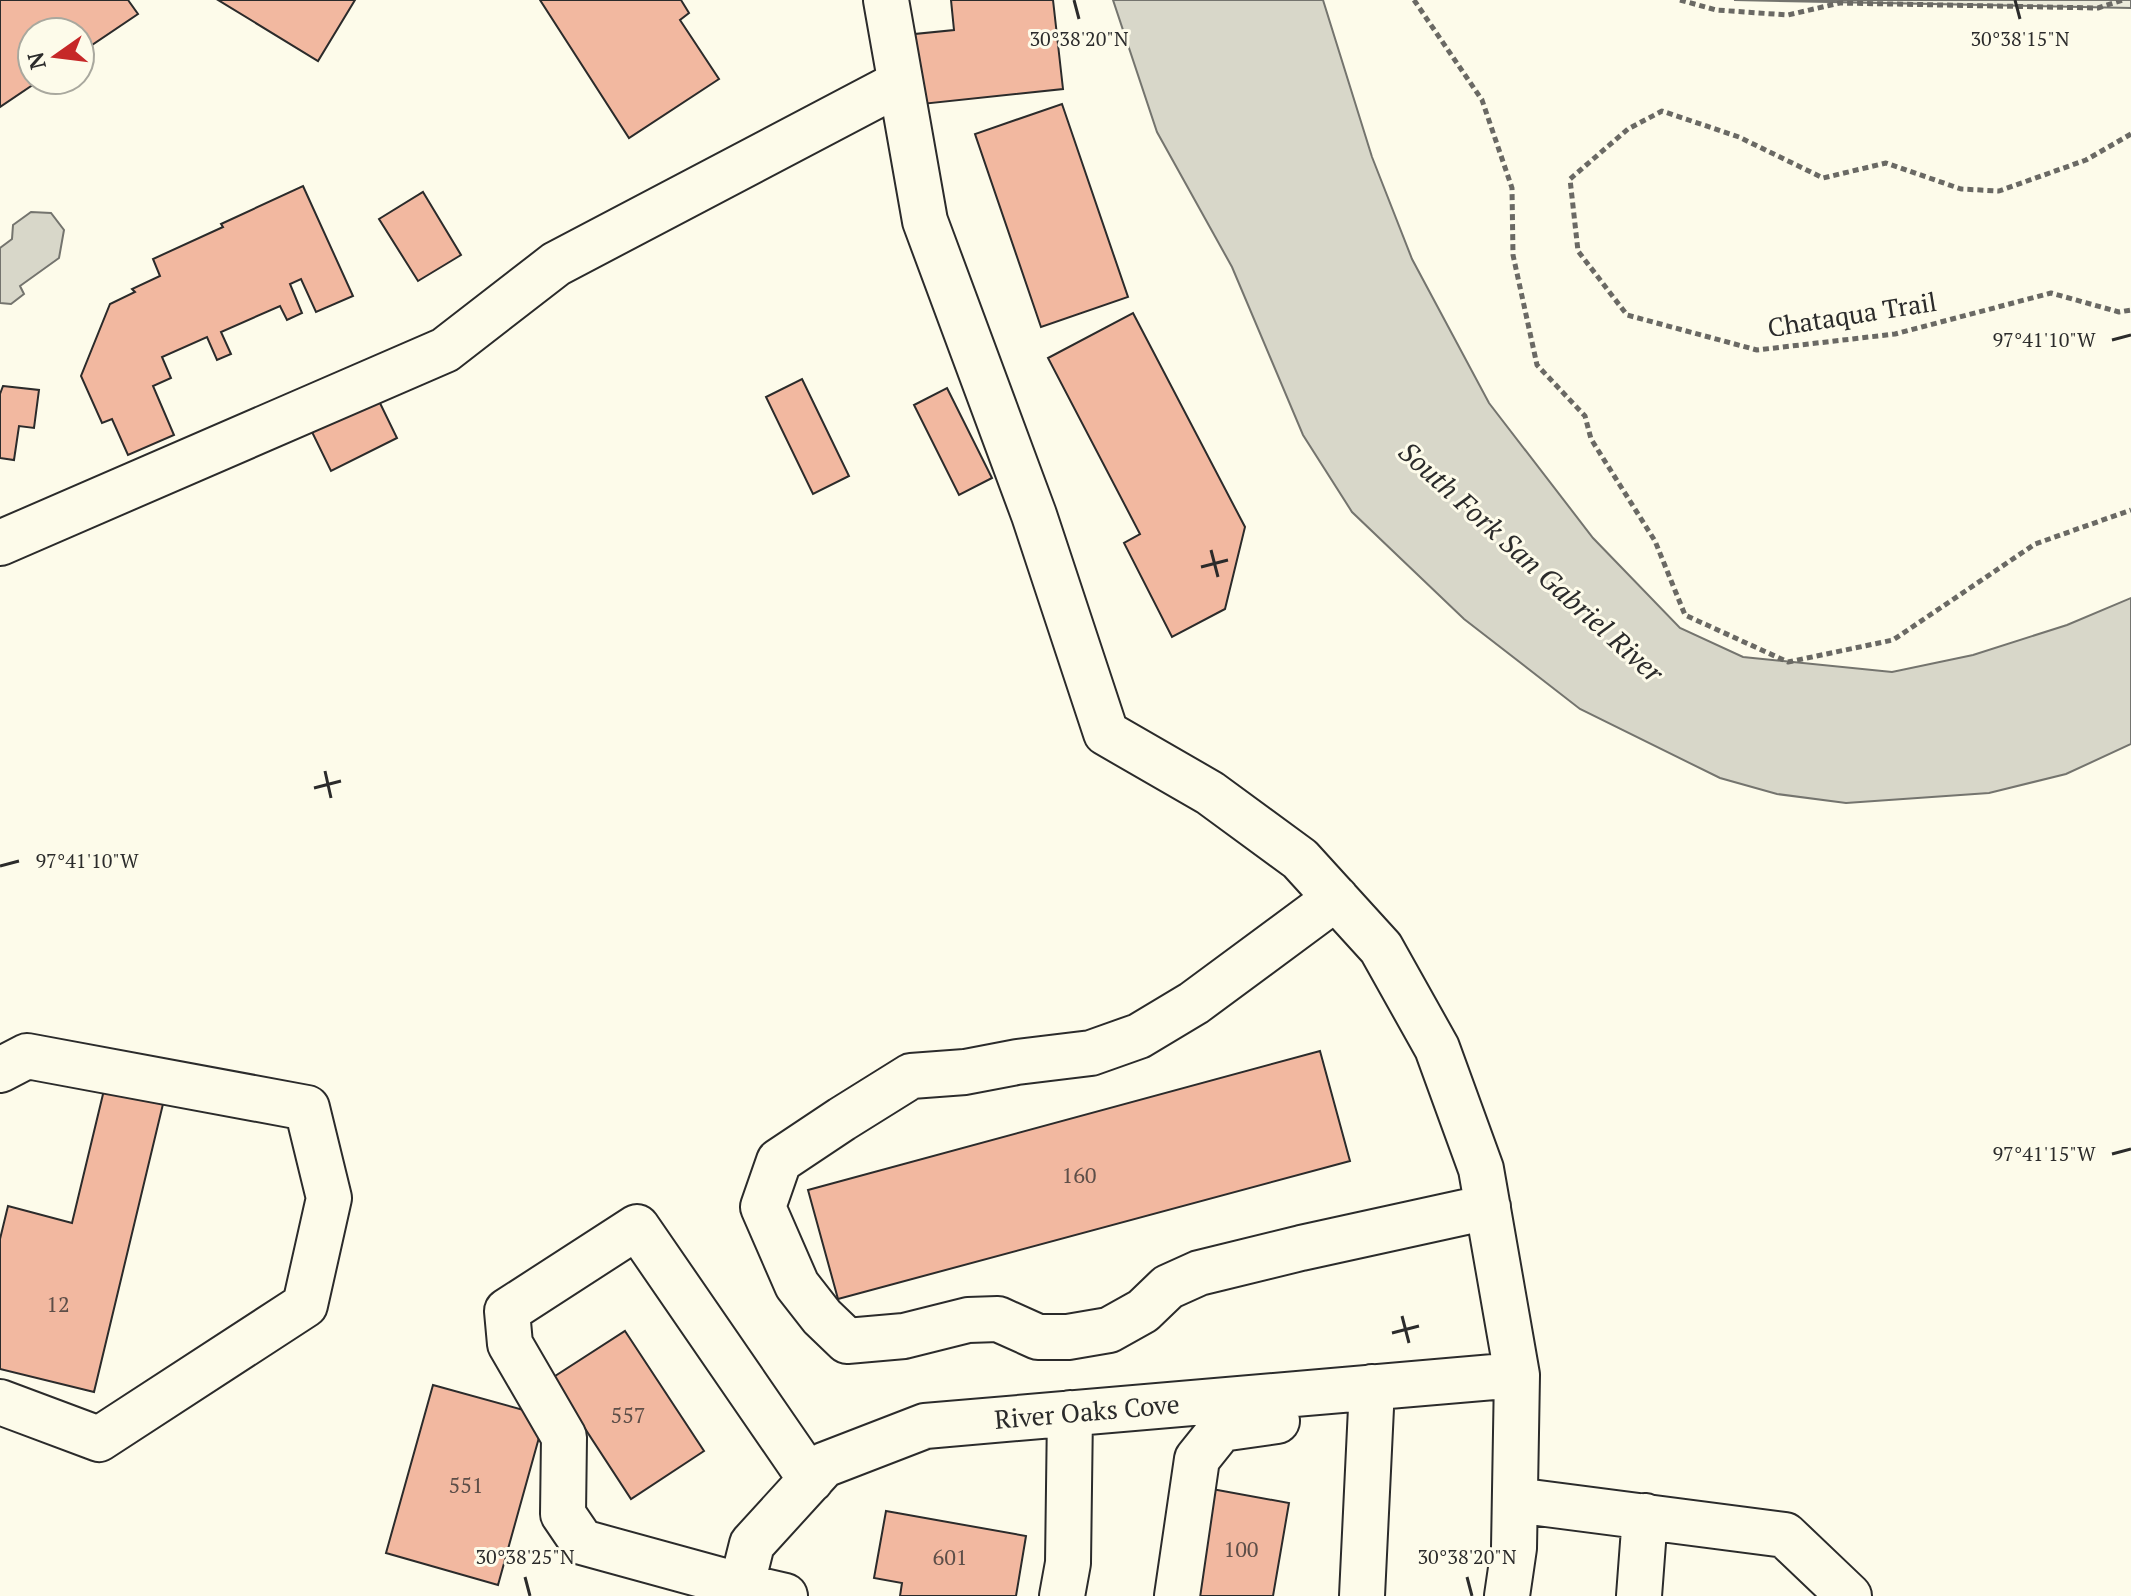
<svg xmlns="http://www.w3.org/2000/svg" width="2131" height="1596" viewBox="0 0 2131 1596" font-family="'PT Serif',serif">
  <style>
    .green { fill: #ecebdb; stroke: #74746e; stroke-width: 2 }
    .water { fill: #d8d7c9; stroke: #74746e; stroke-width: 2 }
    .building { fill: #f2b8a0; stroke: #2b2b2b; stroke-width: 2 }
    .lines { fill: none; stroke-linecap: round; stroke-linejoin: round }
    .minor-casing { stroke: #2b2b2b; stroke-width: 48 }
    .path { stroke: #6a6964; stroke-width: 5; stroke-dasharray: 6 4; stroke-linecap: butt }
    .minor { stroke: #fdfbea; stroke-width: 44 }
    .ticks { fill: none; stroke: #2b2b2b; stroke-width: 3 }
    .labels { text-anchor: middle; stroke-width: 6; stroke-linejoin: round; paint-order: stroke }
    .number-label { font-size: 22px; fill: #5d4e48 }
    .street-label { font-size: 26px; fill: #2b2b2b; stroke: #fdfbea }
    .water-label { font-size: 28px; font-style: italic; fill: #2b2b2b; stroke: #fdfbea }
    .ticks-label { font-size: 20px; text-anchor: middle; fill: #2b2b2b; stroke: #fdfbea; stroke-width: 6; stroke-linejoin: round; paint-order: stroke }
  </style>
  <rect width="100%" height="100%" fill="#fdfbea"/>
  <path class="green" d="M 1734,0 L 2131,0 L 2131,8 Z"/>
  <path class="water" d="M 1113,0 L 1323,0 L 1372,157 L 1412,259 L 1489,403 L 1593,538 L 1680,628 L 1743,657 L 1892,672 L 1973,655 L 2067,625 L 2131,598 L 2131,744 L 2066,774 L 1989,793 L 1846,803 L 1777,794 L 1720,778 L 1580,709 L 1464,619 L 1352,512 L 1303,435 L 1232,267 L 1157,132 Z
    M 31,212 L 51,213 L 64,230 L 59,258 L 20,286 L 24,294 L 11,304 L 0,303 L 0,248 L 12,239 L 13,225 Z"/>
  <path class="building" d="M 0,0 L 128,0 L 138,14 L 80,53 L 80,32 L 32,32 L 32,80 L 40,80 L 0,107 Z
    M 218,0 L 355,0 L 318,61 Z
    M 540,0 L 681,0 L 689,13 L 680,20 L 719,79 L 629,138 Z
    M 951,0 L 1053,0 L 1063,89 L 922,104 L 915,34 L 954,30 Z
    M 1062,104 L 1128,297 L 1041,327 L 975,134 Z
    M 303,186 L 353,296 L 316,312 L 301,279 L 290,284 L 302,313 L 287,320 L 280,306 L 221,332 L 231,354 L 217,360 L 207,337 L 162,357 L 171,378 L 153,386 L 174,435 L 128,455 L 112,419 L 102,423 L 81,376 L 110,304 L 135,292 L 132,289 L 160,276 L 153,259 L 223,227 L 221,224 Z
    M 423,192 L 461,255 L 418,281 L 379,219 Z
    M 1133,313 L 1245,527 L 1225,609 L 1172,637 L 1124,543 L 1140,534 L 1048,358 Z
    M 802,379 L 849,476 L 813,494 L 766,397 Z
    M 3,386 L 39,390 L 34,428 L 19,426 L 14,460 L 0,458 L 0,394 Z
    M 947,388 L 992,478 L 959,495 L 914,405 Z
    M 378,399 L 397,438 L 331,471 L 312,432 Z
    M 1320,1051 L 1350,1161 L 838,1299 L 808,1190 Z
    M 104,1090 L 163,1104 L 94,1392 L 0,1369 L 0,1239 L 8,1206 L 72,1223 Z
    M 625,1331 L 704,1451 L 631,1499 L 552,1378 Z
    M 433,1385 L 545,1416 L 498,1585 L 386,1553 Z
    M 1212,1489 L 1289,1503 L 1273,1596 L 1194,1596 Z
    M 886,1511 L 1026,1536 L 1016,1596 L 900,1596 L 902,1583 L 874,1578 Z"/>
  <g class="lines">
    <g class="minor-casing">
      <path id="minor" d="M 886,0 L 925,221 L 1034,515 L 1106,733 L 1210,793 L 1300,859 L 1381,948 L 1437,1048 L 1481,1169 L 1517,1375 L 1514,1548 L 1507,1596
        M 0,543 L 445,350 L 556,264 L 900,83
        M 1336,898 L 1194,1003 L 1139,1036 L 1091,1053 L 1017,1062 L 965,1072 L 911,1076 L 842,1119 L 779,1161 L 763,1207 L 797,1285 L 822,1317 L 847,1341 L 904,1336 L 968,1320 L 998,1319 L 1038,1337 L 1068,1337 L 1109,1330 L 1143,1311 L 1168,1287 L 1199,1273 L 1301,1248 L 1488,1207
        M 0,1070 L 27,1056 L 307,1108 L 329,1198 L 305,1305 L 99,1439 L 0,1402
        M 1515,1500 L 1785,1535 L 1849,1596
        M 739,1596 L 752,1544 L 824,1465 L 925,1426 L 1517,1375
        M 785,1596 L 742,1586 L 582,1542 L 563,1514 L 564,1437 L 510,1344 L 507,1311 L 637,1227 L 811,1480
        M 1062,1596 L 1068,1563 L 1070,1413
        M 1177,1596 L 1197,1459 L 1221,1429 L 1277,1421
        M 1362,1596 L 1372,1387
        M 1639,1596 L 1645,1516"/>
    </g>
    <path class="path" d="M 1414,0 L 1482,100 L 1512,188 L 1513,255 L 1537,365 L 1585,416 L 1591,439 L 1655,541 L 1685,615 L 1788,662 L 1893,640 L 2035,544 L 2131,510
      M 1680,0 L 1716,10 L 1788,15 L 1840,3 L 2098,8 L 2123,0
      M 2131,134 L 2086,160 L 1999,191 L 1961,189 L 1886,163 L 1823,178 L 1739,137 L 1662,111 L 1628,129 L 1570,179 L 1578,251 L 1627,315 L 1757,350 L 1895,334 L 2051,293 L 2119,312 L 2131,310"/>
    <use href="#minor" class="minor"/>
  </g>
  <path class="ticks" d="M 1074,0 L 1079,19M 2015,0 L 2020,19M 2112,340 L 2131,335M 1211,550 L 1218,577M 1201,567 L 1228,560M 325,771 L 331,798M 314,788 L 341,781M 0,866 L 19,861M 2112,1154 L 2131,1149M 1402,1316 L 1409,1343M 1392,1333 L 1419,1326M 525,1577 L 530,1596M 1467,1577 L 1472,1596"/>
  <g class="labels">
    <g class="number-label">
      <text x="1079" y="1183">160</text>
      <text x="58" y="1312">12</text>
      <text x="628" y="1423">557</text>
      <text x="466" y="1493">551</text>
      <text x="1241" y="1557">100</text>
      <text x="950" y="1565">601</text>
    </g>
    <g class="street-label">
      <text transform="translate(1852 315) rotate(-9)" y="9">Chataqua Trail</text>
      <text transform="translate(1087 1412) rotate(-5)" y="9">River Oaks Cove</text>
    </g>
    <g class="water-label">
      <text transform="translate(1531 562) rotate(42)" y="10">South Fork San Gabriel River</text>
    </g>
  </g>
  <g class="ticks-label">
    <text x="1079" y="46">30°38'20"N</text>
    <text x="2020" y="46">30°38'15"N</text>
    <text x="2044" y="347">97°41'10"W</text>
    <text x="87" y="868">97°41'10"W</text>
    <text x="2044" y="1161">97°41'15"W</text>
    <text x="525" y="1564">30°38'25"N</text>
    <text x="1467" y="1564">30°38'20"N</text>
  </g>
  <g transform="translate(56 56) rotate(256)"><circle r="38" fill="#fdfbea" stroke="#a9a89e" stroke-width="2"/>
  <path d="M0-6L14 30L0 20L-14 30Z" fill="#c62828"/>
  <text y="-12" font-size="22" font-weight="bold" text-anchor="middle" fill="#2b2b2b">N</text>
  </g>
</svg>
